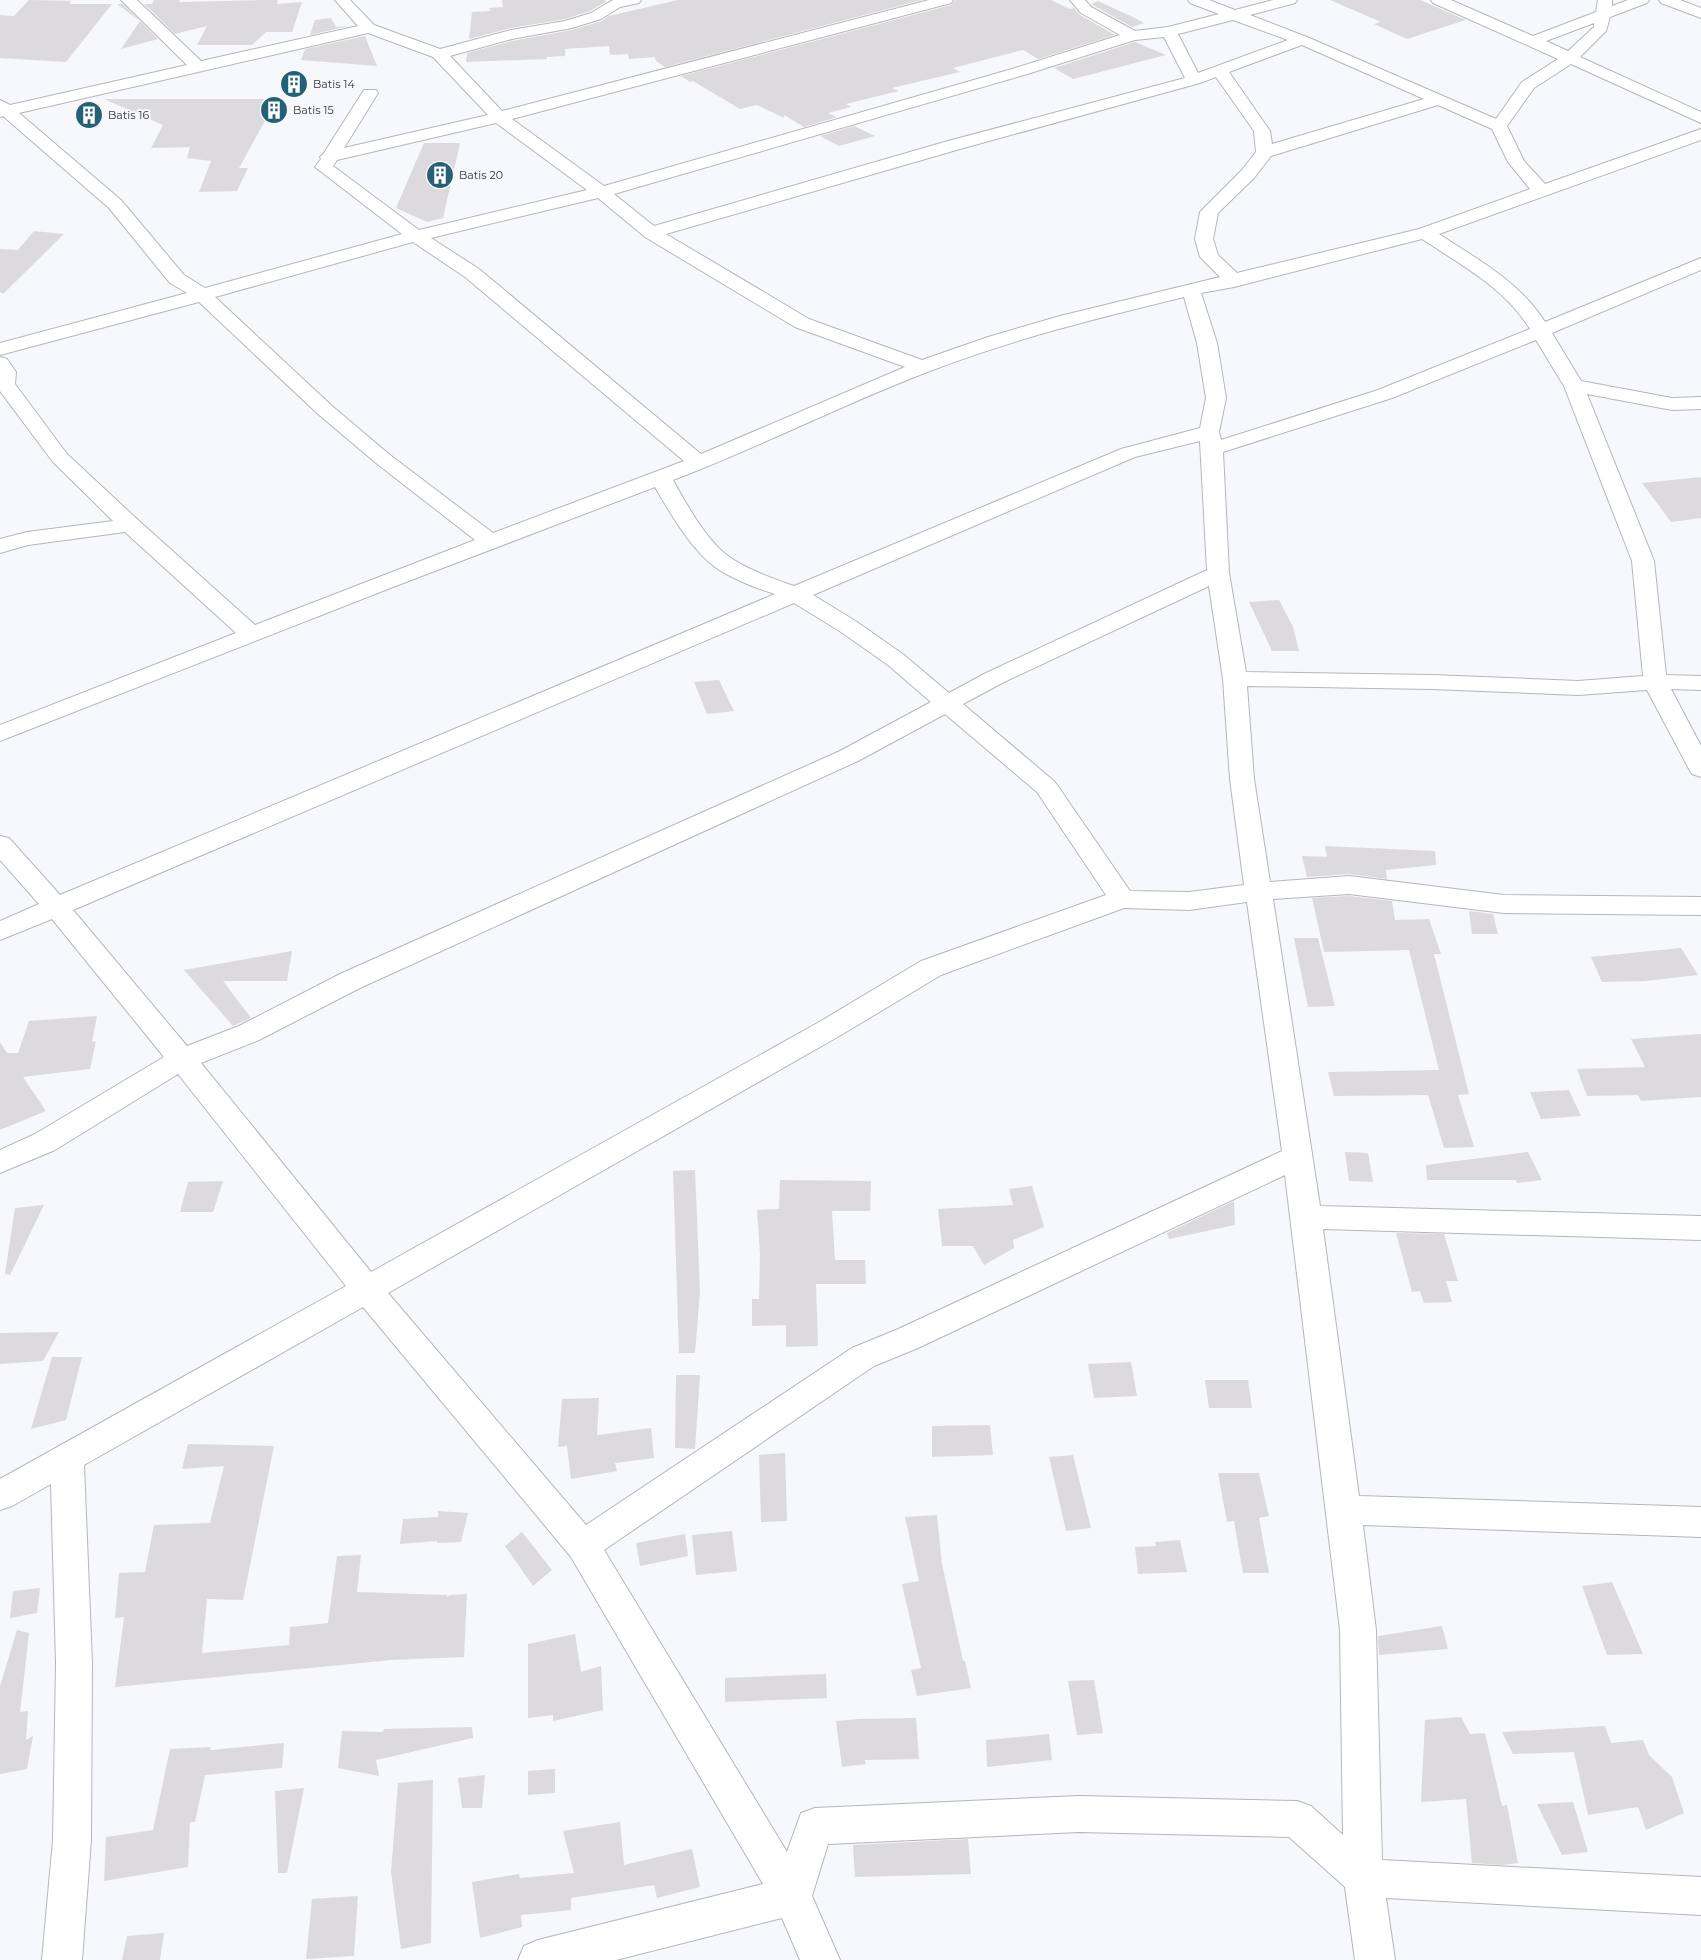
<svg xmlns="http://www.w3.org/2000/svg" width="1701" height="1960" viewBox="0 0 1701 1960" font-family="Montserrat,sans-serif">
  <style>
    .building { fill: #dddadd }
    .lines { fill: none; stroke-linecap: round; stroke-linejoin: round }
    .minor-casing { stroke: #b4b7ba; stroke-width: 2 }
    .minor { fill: #fff; fill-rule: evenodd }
    .labels { text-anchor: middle; stroke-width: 4; stroke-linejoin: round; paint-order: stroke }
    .far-poi-label { font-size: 11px; fill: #333436; stroke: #f6f8fc; text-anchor: start }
  </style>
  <rect width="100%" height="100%" fill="#f6f8fc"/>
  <path class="building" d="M 29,0 L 71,1 L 69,4 L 112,4 L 66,62 L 0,58 L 0,15 L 14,16 Z
    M 154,0 L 180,0 L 179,2 L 262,0 L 278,0 L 277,4 L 302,2 L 292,32 L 266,32 L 252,45 L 197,45 L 207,26 L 175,34 L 144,4 L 152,4 Z
    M 502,0 L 605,0 L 606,2 L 590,11 L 565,19 L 511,28 L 469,39 L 472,12 L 491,11 L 489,8 L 503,7 Z
    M 678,0 L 922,0 L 665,67 L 656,61 L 655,57 L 629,59 L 628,54 L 610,55 L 609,46 L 565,49 L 565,56 L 547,57 L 547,59 L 466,62 L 467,53 L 512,41 L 572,30 L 602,21 L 609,16 Z
    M 955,0 L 1051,0 L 1070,9 L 1074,8 L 1080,15 L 1115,35 L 1038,59 L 1023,50 L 953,68 L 960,72 L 892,88 L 899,91 L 846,104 L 851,107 L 828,113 L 837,117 L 804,127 L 784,115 L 784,118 L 757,105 L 740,109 L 693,81 L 690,82 L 681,76 L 951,5 Z
    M 1330,0 L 1420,0 L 1466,20 L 1407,39 L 1374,24 L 1381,22 Z
    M 1098,1 L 1137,19 L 1144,23 L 1132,27 L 1091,4 Z
    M 117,4 L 123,4 L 158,39 L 121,49 L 140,21 Z
    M 331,18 L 336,27 L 348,26 L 310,35 L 315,20 Z
    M 365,36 L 377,66 L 301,60 L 305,49 Z
    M 1135,42 L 1166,55 L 1073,79 L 1054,68 Z
    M 104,99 L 277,99 L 239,168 L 248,168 L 237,191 L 199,192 L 211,161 L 187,158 L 190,147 L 151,148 L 163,125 Z
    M 854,126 L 875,136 L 839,146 L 820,136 Z
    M 424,143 L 460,143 L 443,218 L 427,222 L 396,208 Z
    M 34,231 L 64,234 L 3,294 L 0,292 L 0,249 L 18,250 Z
    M 1701,477 L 1701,518 L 1671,522 L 1642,483 Z
    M 1279,600 L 1293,627 L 1299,651 L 1272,651 L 1249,602 Z
    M 719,680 L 734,711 L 707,714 L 694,682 Z
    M 1325,846 L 1435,851 L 1436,865 L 1386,870 L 1387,879 L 1349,874 L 1307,877 L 1302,856 L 1327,857 Z
    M 1349,896 L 1392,901 L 1395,920 L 1429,919 L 1441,954 L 1434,954 L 1469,1094 L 1458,1095 L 1474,1147 L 1444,1148 L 1428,1095 L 1334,1096 L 1328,1072 L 1439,1070 L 1409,950 L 1324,952 L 1312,898 Z
    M 1469,911 L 1493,914 L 1498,934 L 1472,934 Z
    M 1294,938 L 1318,938 L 1335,1006 L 1308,1007 Z
    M 1681,948 L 1698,975 L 1645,981 L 1602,982 L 1591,957 Z
    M 292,951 L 287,981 L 223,981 L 251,1018 L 233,1026 L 184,970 Z
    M 97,1016 L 92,1042 L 96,1041 L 90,1069 L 23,1077 L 46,1111 L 0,1130 L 0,1042 L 7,1053 L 18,1053 L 29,1021 Z
    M 1701,1034 L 1701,1097 L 1641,1101 L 1638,1095 L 1587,1096 L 1577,1069 L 1645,1067 L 1631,1039 Z
    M 1569,1090 L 1581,1116 L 1541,1119 L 1530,1092 Z
    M 1345,1152 L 1368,1153 L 1373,1182 L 1349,1181 Z
    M 1528,1152 L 1542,1180 L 1517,1183 L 1516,1180 L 1427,1180 L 1426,1165 Z
    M 695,1170 L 700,1292 L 695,1353 L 679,1353 L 673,1171 Z
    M 780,1180 L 871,1181 L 870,1211 L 832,1211 L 835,1260 L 865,1260 L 866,1284 L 816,1284 L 818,1346 L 786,1347 L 786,1325 L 752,1326 L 752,1299 L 759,1299 L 760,1254 L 757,1210 L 779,1209 Z
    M 223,1181 L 213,1212 L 180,1212 L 188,1182 Z
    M 1032,1186 L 1044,1227 L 1013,1240 L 1014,1248 L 984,1265 L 973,1246 L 942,1246 L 938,1209 L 1013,1205 L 1009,1189 Z
    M 1234,1201 L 1235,1225 L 1169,1239 L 1167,1233 Z
    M 44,1205 L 10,1275 L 5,1274 L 15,1208 Z
    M 1396,1233 L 1444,1234 L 1458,1281 L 1446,1281 L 1452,1302 L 1424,1303 L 1420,1291 L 1412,1292 Z
    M 59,1332 L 43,1361 L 0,1364 L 0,1333 Z
    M 52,1357 L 82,1357 L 66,1420 L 31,1429 Z
    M 1131,1362 L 1137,1396 L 1094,1398 L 1088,1364 Z
    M 676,1375 L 700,1375 L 695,1449 L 675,1448 Z
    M 1205,1380 L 1248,1380 L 1252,1408 L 1209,1408 Z
    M 599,1398 L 597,1435 L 651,1428 L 654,1458 L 615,1463 L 617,1471 L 571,1479 L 567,1446 L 558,1447 L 562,1399 Z
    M 990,1425 L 993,1455 L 932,1457 L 932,1426 Z
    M 188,1444 L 274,1446 L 243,1600 L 207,1599 L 202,1653 L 289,1645 L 290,1627 L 328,1623 L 337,1556 L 361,1555 L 357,1592 L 447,1595 L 447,1597 L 450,1595 L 467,1594 L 464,1657 L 391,1660 L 115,1687 L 124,1617 L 115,1618 L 119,1573 L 145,1572 L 154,1525 L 210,1523 L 224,1466 L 182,1469 Z
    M 785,1453 L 787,1521 L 761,1522 L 759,1455 Z
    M 1073,1455 L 1091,1528 L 1066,1531 L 1049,1457 Z
    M 1218,1473 L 1259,1473 L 1269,1516 L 1259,1518 L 1269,1573 L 1243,1573 L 1234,1521 L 1227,1522 Z
    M 438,1511 L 468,1513 L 461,1542 L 437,1543 L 437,1541 L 400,1544 L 403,1519 L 438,1517 Z
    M 937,1515 L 942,1564 L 963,1661 L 965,1661 L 971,1688 L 917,1696 L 911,1670 L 921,1668 L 902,1584 L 919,1581 L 905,1517 Z
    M 732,1531 L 737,1571 L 696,1575 L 692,1535 Z
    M 522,1532 L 552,1570 L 533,1586 L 505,1546 Z
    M 685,1534 L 688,1556 L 640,1566 L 636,1543 Z
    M 1180,1540 L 1187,1572 L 1138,1574 L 1135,1547 L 1156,1546 L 1155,1542 Z
    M 1612,1582 L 1643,1654 L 1607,1655 L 1582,1586 Z
    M 40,1588 L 37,1613 L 10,1618 L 13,1591 Z
    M 1442,1626 L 1448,1649 L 1379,1655 L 1378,1636 Z
    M 17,1630 L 29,1633 L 20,1712 L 28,1711 L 26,1740 L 33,1736 L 27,1769 L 0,1774 L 0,1686 Z
    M 575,1634 L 581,1672 L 601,1666 L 603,1710 L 553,1721 L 553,1715 L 528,1718 L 528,1644 Z
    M 826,1674 L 827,1698 L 725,1702 L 725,1678 Z
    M 1094,1680 L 1103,1733 L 1077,1735 L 1068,1681 Z
    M 1461,1717 L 1470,1734 L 1485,1733 L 1502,1806 L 1507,1805 L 1518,1863 L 1502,1865 L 1472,1863 L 1466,1799 L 1421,1802 L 1425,1720 Z
    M 916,1718 L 919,1759 L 865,1760 L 866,1764 L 842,1767 L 836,1721 L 859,1719 Z
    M 1605,1726 L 1611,1743 L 1643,1740 L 1649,1755 L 1672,1777 L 1684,1813 L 1646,1830 L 1638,1807 L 1588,1815 L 1574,1752 L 1513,1754 L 1502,1732 Z
    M 472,1727 L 473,1738 L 376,1760 L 379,1776 L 338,1768 L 342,1731 L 383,1732 L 384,1729 Z
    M 1049,1734 L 1052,1760 L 987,1767 L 986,1740 Z
    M 284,1743 L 282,1768 L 205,1775 L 195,1822 L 190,1822 L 188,1867 L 104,1881 L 106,1837 L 153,1830 L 170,1749 L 211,1747 L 210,1750 Z
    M 555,1769 L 555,1793 L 528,1795 L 528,1771 Z
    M 485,1775 L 482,1808 L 462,1808 L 458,1778 Z
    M 433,1780 L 431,1943 L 401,1949 L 391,1872 L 398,1783 Z
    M 304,1788 L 287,1873 L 278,1873 L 275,1791 Z
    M 1573,1802 L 1588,1852 L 1562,1855 L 1537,1804 Z
    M 620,1822 L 624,1865 L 692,1849 L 700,1887 L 657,1898 L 654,1885 L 571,1898 L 571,1910 L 521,1915 L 522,1927 L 480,1938 L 472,1882 L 519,1874 L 520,1878 L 574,1873 L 563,1831 Z
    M 968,1839 L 971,1874 L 855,1877 L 853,1845 Z
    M 358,1896 L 354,1956 L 306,1959 L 312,1899 Z
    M 164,1933 L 160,1960 L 122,1960 L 127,1936 Z"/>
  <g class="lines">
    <g class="minor-casing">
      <path id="minor" d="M 121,0 L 137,0 L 201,61 L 358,26 L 335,0 L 350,0 L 374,25 L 440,49 L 511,30 L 565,21 L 591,13 L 613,0 L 641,0 L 639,3 L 620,7 L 601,19 L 572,28 L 512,39 L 450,56 L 502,111 L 929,0 L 953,0 L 951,3 L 512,119 L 604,186 L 1012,69 L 1120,35 L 1081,13 L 1070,0 L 1085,0 L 1091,7 L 1135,31 L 1168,27 L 1219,14 L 1190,3 L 1188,0 L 1209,0 L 1235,10 L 1273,0 L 1297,0 L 1295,3 L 1250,15 L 1307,37 L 1496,119 L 1522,82 L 1558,59 L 1433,3 L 1431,0 L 1451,0 L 1533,36 L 1596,12 L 1598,0 L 1612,0 L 1612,6 L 1628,0 L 1649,0 L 1647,3 L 1610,17 L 1606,31 L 1580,57 L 1701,112 L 1701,123 L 1571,64 L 1534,88 L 1507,126 L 1524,161 L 1545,184 L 1701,129 L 1701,140 L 1439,234 C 1477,259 1520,282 1545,322 L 1701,258 L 1701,270 L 1552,333 L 1581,381 L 1672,398 L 1701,397 L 1701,409 L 1672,410 L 1587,394 L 1654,561 L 1666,675 L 1701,676 L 1701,690 L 1671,689 L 1701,746 L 1701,777 L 1692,774 L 1689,769 L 1647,690 L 1578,695 L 1432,689 L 1247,686 L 1254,779 L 1270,882 L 1349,876 L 1504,895 L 1701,897 L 1701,915 L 1504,913 L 1349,894 L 1273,899 L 1320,1206 L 1701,1216 L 1701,1240 L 1323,1229 L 1359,1496 L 1701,1507 L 1701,1537 L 1363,1525 L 1376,1630 L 1382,1860 L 1701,1877 L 1701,1915 L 1386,1898 L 1395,1960 L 1355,1960 L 1345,1887 L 1289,1837 L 1079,1832 L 828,1844 L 812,1896 L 840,1960 L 800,1960 L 782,1918 L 616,1960 L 518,1960 L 524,1946 L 538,1940 L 763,1884 L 571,1557 L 363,1307 L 84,1465 L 92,1663 L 91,1840 L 82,1960 L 42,1960 L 53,1840 L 56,1663 L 51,1484 L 12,1506 L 0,1510 L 0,1479 L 346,1286 L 178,1074 L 55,1150 L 0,1173 L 0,1150 L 35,1134 L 164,1057 L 52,919 L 0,940 L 0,921 L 39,904 L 0,860 L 0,836 L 9,838 L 60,895 L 775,594 C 755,588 724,576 709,562 C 688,544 669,511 655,487 L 393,587 L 0,741 L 0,725 L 236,633 L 125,532 L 28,545 L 0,553 L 0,539 L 27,532 L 113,521 L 53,462 L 0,391 L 0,357 L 7,359 L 16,372 L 15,384 L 67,454 L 138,520 L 255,625 L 475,540 L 376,463 L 318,414 L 199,302 L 0,355 L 0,343 L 187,293 L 170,283 L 109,208 L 3,116 L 0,117 L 0,100 L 10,105 L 187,65 ZM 1233,20 L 1288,40 L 1198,73 L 1178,34 ZM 1594,23 L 1594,27 L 1568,51 L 1546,41 ZM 368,33 L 433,57 L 488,115 L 344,148 L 378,93 L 376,90 L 364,90 L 324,153 L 320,157 L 321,159 L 315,167 L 402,234 L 205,288 L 184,275 L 121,200 L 19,113 ZM 1164,37 L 1185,78 L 948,141 L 654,226 L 614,194 L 1024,75 L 1135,40 ZM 1302,45 L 1424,99 L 1272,144 L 1270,131 L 1229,72 ZM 1216,77 L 1254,131 L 1256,152 L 1242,170 L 1200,212 L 1195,239 L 1200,257 L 1220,277 L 1060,316 L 988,337 L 922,360 L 809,319 L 666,234 L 960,149 L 1200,83 ZM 1438,105 L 1492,129 L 1508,162 L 1530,189 L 1419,229 L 1237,273 L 1218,255 L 1213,239 L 1218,213 L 1254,178 L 1271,156 ZM 496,123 L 587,190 L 419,230 L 333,166 L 337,160 ZM 598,198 L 645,237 L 795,327 L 905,367 L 701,454 L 479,269 L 431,238 ZM 1422,239 C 1461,265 1505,288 1530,329 L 1378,390 L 1221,440 L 1219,432 L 1226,398 L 1217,343 L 1201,293 L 1234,287 ZM 413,242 L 465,277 L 684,461 L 493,533 L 390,455 L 332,406 L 215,297 ZM 1184,297 L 1197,343 L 1206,398 L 1200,428 L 1121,449 L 794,586 C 773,579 741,567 724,553 C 702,533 687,505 673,480 C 760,447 843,404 930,371 C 1013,339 1098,318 1184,297 ZM 1536,340 L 1564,386 L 1632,561 L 1643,676 L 1578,681 L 1432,675 L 1246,672 L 1229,573 L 1223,452 L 1392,398 ZM 1200,441 L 1207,570 L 986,673 L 949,693 L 904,655 L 857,622 L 813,595 L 1135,457 ZM 1209,586 L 1223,679 L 1230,779 L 1244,885 L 1189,892 L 1130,891 L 1055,782 L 963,704 L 1002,683 ZM 794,603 L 841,632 L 888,665 L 931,702 L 840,751 L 340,974 L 239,1026 L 187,1046 L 73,910 ZM 945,714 L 1037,792 L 1106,895 L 921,961 L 821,1021 L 371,1272 L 201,1063 L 259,1040 L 360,988 L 858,761 ZM 1247,902 L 1282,1151 L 896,1330 L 852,1348 L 586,1525 L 388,1293 L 841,1035 L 941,975 L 1124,908 L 1189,910 ZM 1285,1175 L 1340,1630 L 1343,1835 L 1311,1806 L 1297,1801 L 1079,1796 L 815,1808 L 801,1813 L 787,1852 L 604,1550 L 874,1366 L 918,1348 Z
        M 1659,0 L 1680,0 L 1701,8 L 1701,18 L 1661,3 Z"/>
    </g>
    <use href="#minor" class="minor"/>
  </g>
  <defs>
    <g id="building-disc" transform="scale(1.4375)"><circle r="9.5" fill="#256079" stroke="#f6f8fc"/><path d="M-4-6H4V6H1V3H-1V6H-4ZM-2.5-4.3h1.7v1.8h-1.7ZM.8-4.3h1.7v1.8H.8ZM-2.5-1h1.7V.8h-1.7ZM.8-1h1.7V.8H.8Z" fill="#fff"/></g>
  </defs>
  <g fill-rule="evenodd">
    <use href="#building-disc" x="294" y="84"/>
    <use href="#building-disc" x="274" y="110"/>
    <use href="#building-disc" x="89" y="115"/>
    <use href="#building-disc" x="440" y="175"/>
  </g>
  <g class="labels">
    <g class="far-poi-label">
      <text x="313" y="88">Batis 14</text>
      <text x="293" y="114">Batis 15</text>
      <text x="108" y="119">Batis 16</text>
      <text x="459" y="179">Batis 20</text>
    </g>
  </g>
</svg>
